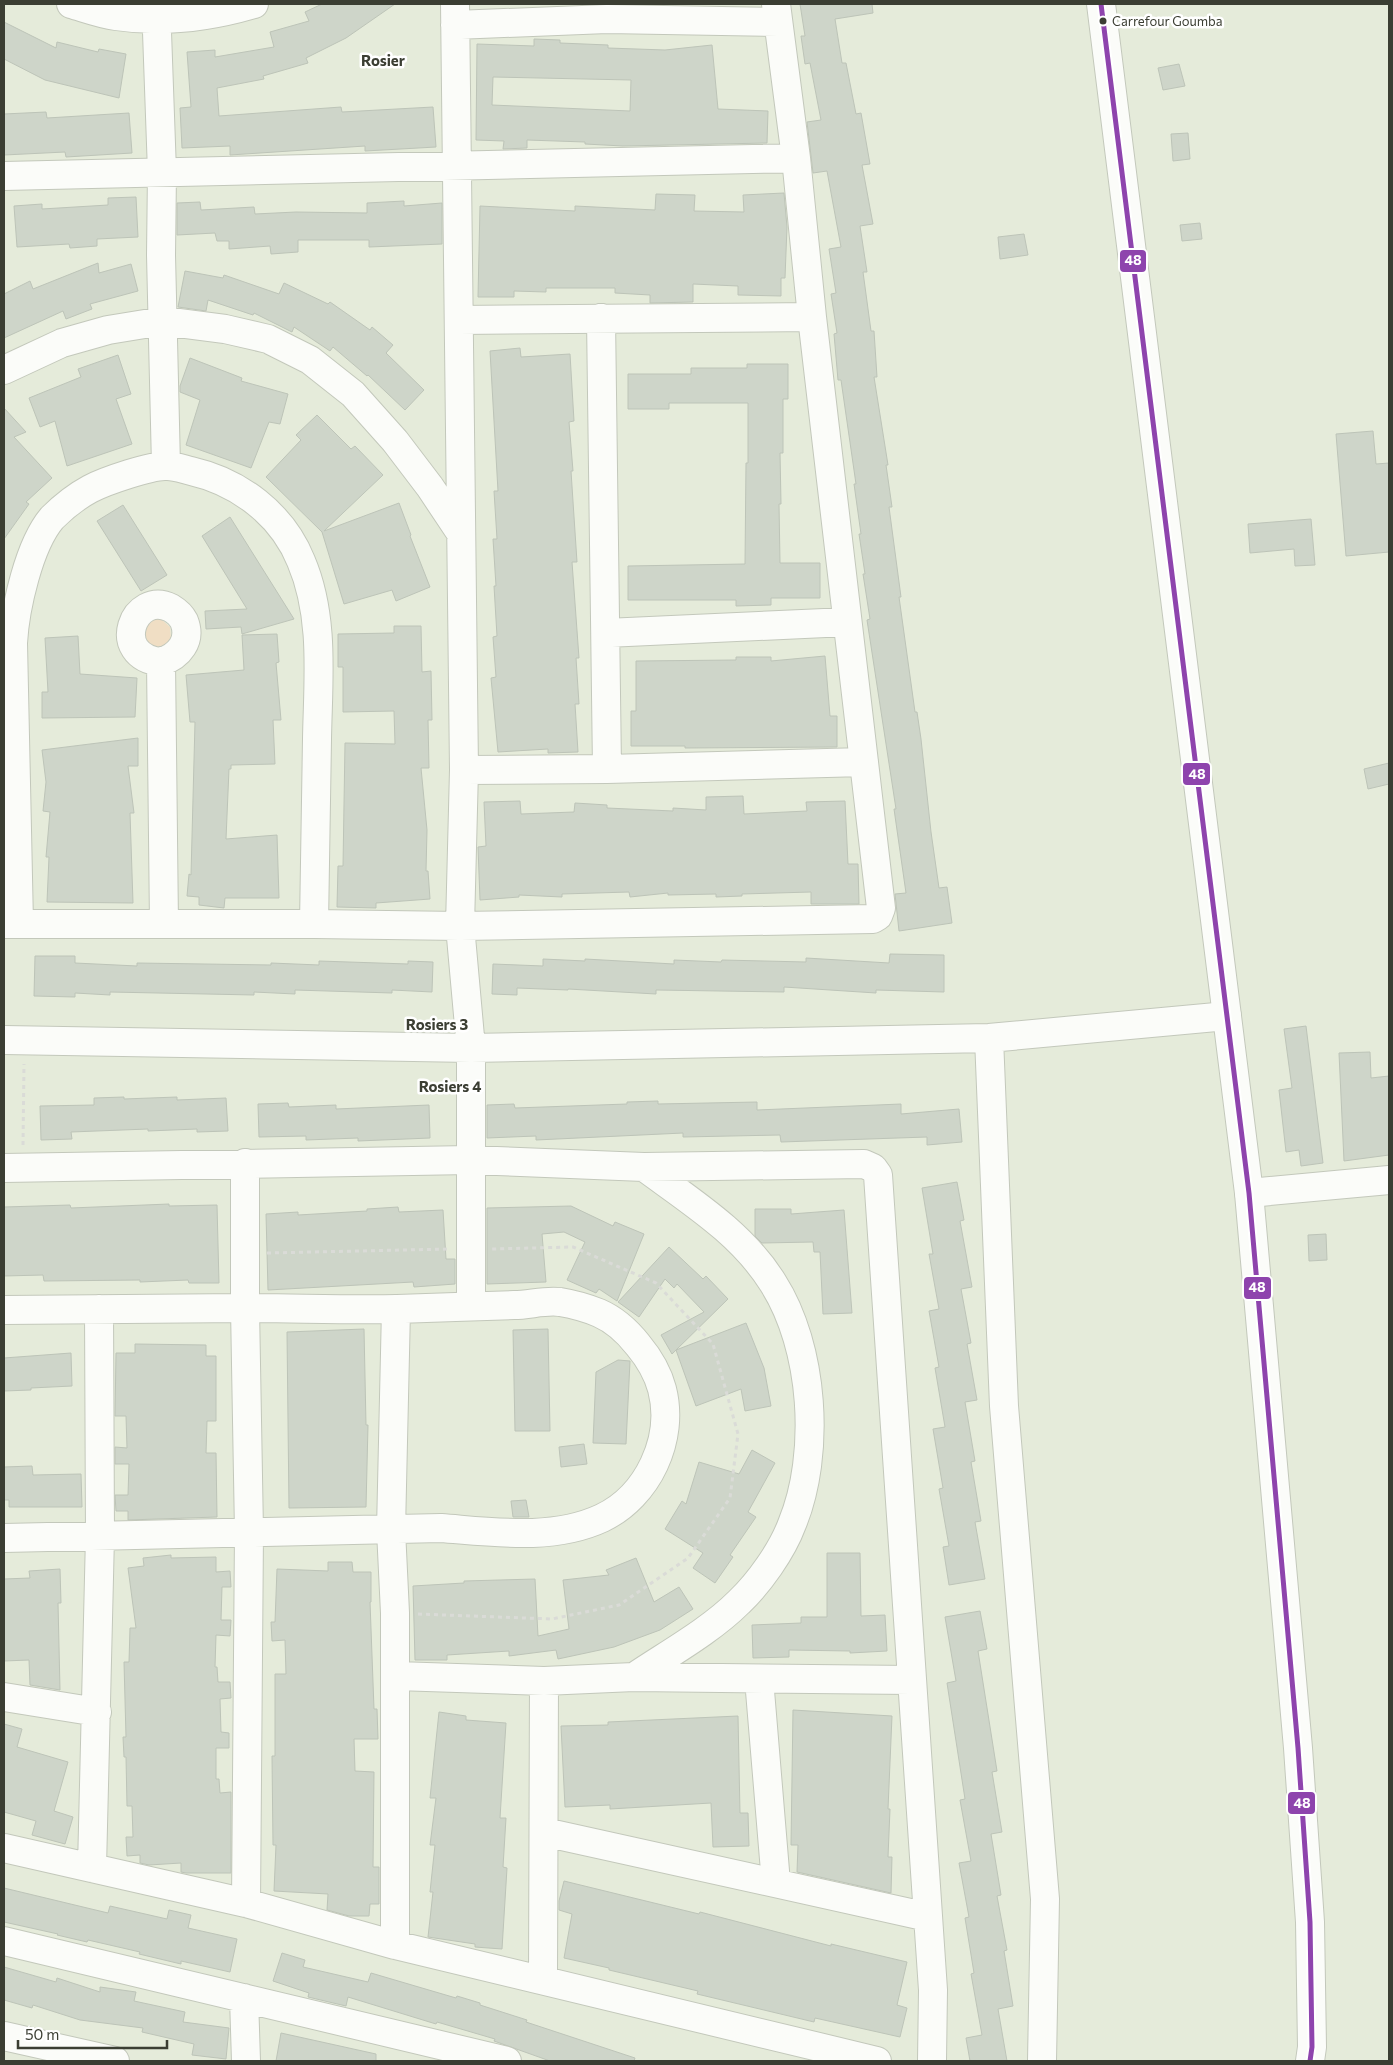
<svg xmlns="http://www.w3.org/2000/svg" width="1393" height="2065" viewBox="0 0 1393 2065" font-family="Commissioner,sans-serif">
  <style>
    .green { fill: #f0dec4 }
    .building { fill: #ced5c9; stroke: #bdc4b8; fill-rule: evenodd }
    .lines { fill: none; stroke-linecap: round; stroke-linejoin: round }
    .minor-casing { stroke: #c3c8bb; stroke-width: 30 }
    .major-casing { stroke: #c3c8bb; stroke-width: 30 }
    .path { stroke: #dadbd7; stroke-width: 3; stroke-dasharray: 4 4; stroke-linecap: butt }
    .minor { stroke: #fbfcf9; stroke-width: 28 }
    .major { stroke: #fbfcf9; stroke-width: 28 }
    .bus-1-casing { stroke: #fff; stroke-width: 9 }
    .bus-1 { stroke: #8e44ad; stroke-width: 5 }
    .bus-dot { fill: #3b3e33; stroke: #fff; stroke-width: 2 }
    .labels { text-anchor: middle; stroke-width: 5; stroke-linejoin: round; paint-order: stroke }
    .bus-label { font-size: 13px; fill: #3b3e33; stroke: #fff; text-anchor: start }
    .neighbourhood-label { font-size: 15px; font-weight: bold; fill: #3b3e33; stroke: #fff }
    .line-badge { stroke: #fff; stroke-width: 2 }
    .badge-label { font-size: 14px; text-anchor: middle; font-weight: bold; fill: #fff }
  </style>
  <rect width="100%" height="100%" fill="#e5ebda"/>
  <path class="green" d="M 155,619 L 161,619 L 170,627 L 171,639 L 164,648 L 147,646 L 142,630 L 144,624 Z"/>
  <path class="building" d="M 322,4 L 395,4 L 346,38 L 306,58 L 308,63 L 263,76 L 264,79 L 217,88 L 219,116 L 341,107 L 342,112 L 433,107 L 436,147 L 365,151 L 365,146 L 230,155 L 230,146 L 182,148 L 180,108 L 191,107 L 187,52 L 215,50 L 215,57 L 274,47 L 270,32 L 309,21 L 305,12 Z
    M 800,4 L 872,4 L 873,13 L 835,19 L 842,63 L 846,63 L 856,114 L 861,113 L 870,164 L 862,165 L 873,224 L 860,226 L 867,272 L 863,272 L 871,331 L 874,331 L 877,377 L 874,377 L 888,465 L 886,465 L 892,507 L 889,507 L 901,597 L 899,597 L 915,712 L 917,712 L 921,739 L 931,832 L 939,888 L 947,887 L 952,923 L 899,931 L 895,894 L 906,893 L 894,809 L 896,809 L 867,620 L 870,619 L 863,574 L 865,574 L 859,534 L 861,534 L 854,484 L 856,484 L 841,380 L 838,380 L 834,334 L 837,333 L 831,294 L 836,293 L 829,249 L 841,247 L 827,171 L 813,173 L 807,122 L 821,120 L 810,63 L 805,64 L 801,36 L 805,36 Z
    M 4,22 L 56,48 L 57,42 L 98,52 L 99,49 L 126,54 L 119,98 L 45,80 L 4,59 Z
    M 534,39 L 560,40 L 560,43 L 608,45 L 608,48 L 665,50 L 712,45 L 718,109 L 768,111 L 767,143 L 623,146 L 585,144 L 585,142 L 527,140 L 527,148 L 503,149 L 504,141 L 476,140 L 477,44 L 534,46 ZM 493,77 L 631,80 L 630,111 L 492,105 Z
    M 1179,64 L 1185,86 L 1163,90 L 1158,68 Z
    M 46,112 L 47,118 L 129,113 L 132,153 L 66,157 L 65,152 L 4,155 L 4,114 Z
    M 1188,133 L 1190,159 L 1173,161 L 1171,134 Z
    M 784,193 L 787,227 L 785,278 L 781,278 L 781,296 L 738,295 L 738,286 L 693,284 L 693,302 L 650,303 L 650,295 L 615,293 L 615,288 L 546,288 L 546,292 L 514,291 L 514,297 L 478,297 L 480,206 L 575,211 L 575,206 L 655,210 L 656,194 L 695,195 L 694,211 L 744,212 L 743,195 Z
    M 136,197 L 138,237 L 97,239 L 97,246 L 70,248 L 69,244 L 17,247 L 14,206 L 42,204 L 42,209 L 108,205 L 108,198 Z
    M 404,201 L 404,206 L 442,203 L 442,244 L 369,247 L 369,240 L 298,240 L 298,252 L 271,254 L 270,246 L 229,249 L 229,241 L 217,241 L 215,233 L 177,235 L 177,203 L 200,202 L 201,210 L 254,207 L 255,214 L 296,212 L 367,213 L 367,203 Z
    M 1200,223 L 1202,239 L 1182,241 L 1180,225 Z
    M 1024,234 L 1028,255 L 1000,259 L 998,237 Z
    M 98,263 L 99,273 L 131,264 L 138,291 L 90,304 L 92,309 L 66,319 L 63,311 L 4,338 L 4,294 L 30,281 L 33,289 Z
    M 185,271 L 223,278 L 224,275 L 279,294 L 284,283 L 328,304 L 330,302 L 370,330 L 372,327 L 393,345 L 386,353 L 424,390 L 405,410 L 368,375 L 367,376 L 333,347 L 330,351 L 294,327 L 292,332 L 254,313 L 253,315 L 208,300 L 206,311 L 178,307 Z
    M 520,348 L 521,357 L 570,354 L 574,421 L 569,422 L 573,471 L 571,471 L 577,562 L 572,562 L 579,658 L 576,658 L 579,704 L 575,704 L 578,752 L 548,753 L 548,749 L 498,752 L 491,678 L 496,677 L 493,637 L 497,636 L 494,586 L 496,586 L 493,539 L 497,539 L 494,491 L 498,491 L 490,351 Z
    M 118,355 L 131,394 L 116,399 L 132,444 L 67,466 L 55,421 L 40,427 L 29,398 L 81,377 L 78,369 Z
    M 190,358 L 242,378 L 241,381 L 288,394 L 280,424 L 269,422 L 251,468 L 186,445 L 200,400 L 180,392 L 180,386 Z
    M 747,364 L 788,364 L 788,399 L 783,399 L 783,453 L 780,453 L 781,504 L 779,504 L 780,563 L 820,563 L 820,598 L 771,598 L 771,605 L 736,606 L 736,600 L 628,600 L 628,566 L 745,564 L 746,463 L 748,463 L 748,403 L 669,403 L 669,409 L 628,409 L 628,374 L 691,374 L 691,368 L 747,368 Z
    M 4,408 L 26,432 L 14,437 L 52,478 L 26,502 L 29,504 L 4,539 Z
    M 317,415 L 351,449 L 355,446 L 383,475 L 324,531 L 399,503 L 411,535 L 410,536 L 430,587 L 396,601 L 392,590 L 344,604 L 322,532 L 266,477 L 301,440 L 296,435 Z
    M 1373,431 L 1376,464 L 1389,463 L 1389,552 L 1346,556 L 1336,434 Z
    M 123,505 L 167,575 L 141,591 L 97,521 Z
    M 230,517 L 294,619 L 242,634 L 241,627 L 206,629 L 205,611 L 247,609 L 202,536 Z
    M 1311,519 L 1315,565 L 1295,566 L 1294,549 L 1250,553 L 1248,524 Z
    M 394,626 L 421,626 L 422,672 L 431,671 L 432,720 L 428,720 L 429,768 L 421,768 L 427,830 L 426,871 L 428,871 L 430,899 L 376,903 L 376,908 L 337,907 L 338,866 L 343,866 L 345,743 L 395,744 L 394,711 L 343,712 L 343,667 L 338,667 L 338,634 L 394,633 Z
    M 277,634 L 279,662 L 276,663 L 281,720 L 273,720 L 275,764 L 231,765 L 231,769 L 229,769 L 226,839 L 277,835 L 279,898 L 225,898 L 224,908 L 199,905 L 199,897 L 187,896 L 189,874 L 191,875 L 195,722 L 190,722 L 186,675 L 244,670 L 242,635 Z
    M 78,636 L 80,674 L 137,678 L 135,717 L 42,718 L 42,692 L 48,692 L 45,638 Z
    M 825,656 L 830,716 L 837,716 L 837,747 L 685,748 L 685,746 L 631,746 L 631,711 L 636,711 L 636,661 L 736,660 L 736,657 L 771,657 L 771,661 Z
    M 138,738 L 138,766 L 128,766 L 134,813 L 130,813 L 133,903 L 47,902 L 49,857 L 46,857 L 50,812 L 43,811 L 46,782 L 42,750 Z
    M 1389,763 L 1389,784 L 1368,789 L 1364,769 Z
    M 743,796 L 744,814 L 807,811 L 806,802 L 845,801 L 848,864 L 858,864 L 859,904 L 811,904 L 811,892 L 742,894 L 742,896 L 716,897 L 716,894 L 668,895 L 668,893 L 630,897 L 629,892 L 562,894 L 562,897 L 519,895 L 519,897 L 480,900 L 478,847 L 486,846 L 484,802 L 520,801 L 521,814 L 574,812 L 575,803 L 607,805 L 607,808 L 673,811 L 673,808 L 706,810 L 706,797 Z
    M 890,954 L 944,955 L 944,992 L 876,990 L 876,993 L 784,987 L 784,992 L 656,990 L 656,994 L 568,989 L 568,990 L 517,988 L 517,995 L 492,994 L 493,964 L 543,966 L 543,959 L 585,961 L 585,959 L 674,964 L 674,960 L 721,962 L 722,960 L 806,962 L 806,958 L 889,963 Z
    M 35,956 L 75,956 L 75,963 L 137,966 L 137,963 L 271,965 L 271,963 L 319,965 L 319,961 L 408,964 L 408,961 L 433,962 L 432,992 L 392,990 L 392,993 L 295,990 L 295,994 L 254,992 L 254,995 L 110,992 L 110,995 L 75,993 L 75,997 L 34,996 Z
    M 1306,1026 L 1323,1163 L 1301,1166 L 1299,1150 L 1286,1152 L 1279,1090 L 1292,1088 L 1284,1029 Z
    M 1370,1052 L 1371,1078 L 1389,1076 L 1389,1155 L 1344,1161 L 1339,1053 Z
    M 124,1097 L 124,1099 L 177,1097 L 177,1100 L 226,1098 L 228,1131 L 197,1132 L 197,1129 L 148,1131 L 148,1129 L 71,1132 L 72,1139 L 41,1140 L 40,1106 L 94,1105 L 94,1098 Z
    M 658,1101 L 658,1104 L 757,1102 L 757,1110 L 901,1104 L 901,1114 L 959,1109 L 962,1142 L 927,1145 L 927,1137 L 781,1142 L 780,1135 L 683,1137 L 683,1133 L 536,1140 L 536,1136 L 487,1138 L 487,1105 L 514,1104 L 515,1108 L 627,1104 L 627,1102 Z
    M 288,1103 L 289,1107 L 336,1105 L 336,1109 L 429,1105 L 430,1138 L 358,1141 L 358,1138 L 306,1140 L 306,1136 L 259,1137 L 258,1104 Z
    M 957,1182 L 964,1220 L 960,1221 L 972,1287 L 961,1289 L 971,1343 L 967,1344 L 977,1400 L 965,1402 L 975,1461 L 971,1462 L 981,1521 L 975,1522 L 985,1579 L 949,1585 L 943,1547 L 949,1546 L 939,1489 L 943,1488 L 933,1429 L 945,1427 L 935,1368 L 939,1367 L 929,1311 L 939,1309 L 929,1254 L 933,1254 L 922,1188 Z
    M 169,1204 L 169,1206 L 217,1205 L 219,1283 L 189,1283 L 188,1280 L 140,1282 L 140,1280 L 44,1281 L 43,1275 L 4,1276 L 4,1207 L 70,1205 L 71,1208 Z
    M 571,1206 L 613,1226 L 615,1222 L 644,1234 L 617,1301 L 599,1289 L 596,1293 L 567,1280 L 585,1242 L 564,1232 L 542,1234 L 546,1282 L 487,1284 L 487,1208 Z
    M 398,1207 L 399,1212 L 443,1210 L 446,1259 L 455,1259 L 455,1284 L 414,1287 L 413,1282 L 268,1290 L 266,1214 L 298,1212 L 298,1215 L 367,1211 L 367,1209 Z
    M 755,1209 L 791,1209 L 791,1214 L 844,1210 L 852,1313 L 823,1314 L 820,1252 L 814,1252 L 813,1242 L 762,1243 L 755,1236 Z
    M 1326,1234 L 1327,1260 L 1309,1261 L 1308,1235 Z
    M 669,1247 L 703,1279 L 706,1276 L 728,1299 L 672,1354 L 661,1335 L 704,1312 L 677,1284 L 674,1288 L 665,1279 L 639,1317 L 618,1302 Z
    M 746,1323 L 764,1368 L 771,1406 L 745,1411 L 741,1389 L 696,1406 L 676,1350 Z
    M 364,1329 L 366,1425 L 368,1425 L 366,1507 L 289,1508 L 287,1332 Z
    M 548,1329 L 550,1431 L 515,1431 L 513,1330 Z
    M 135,1344 L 206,1345 L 206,1356 L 216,1356 L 216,1421 L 207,1421 L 206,1453 L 216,1453 L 217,1517 L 128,1520 L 128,1511 L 116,1511 L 115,1495 L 128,1495 L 129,1464 L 115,1464 L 115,1447 L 127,1448 L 126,1416 L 115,1416 L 116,1353 L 135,1353 Z
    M 71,1353 L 72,1386 L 31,1388 L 31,1390 L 4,1391 L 4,1358 Z
    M 618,1360 L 630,1361 L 626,1444 L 593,1443 L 596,1372 Z
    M 584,1444 L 587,1464 L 561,1467 L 559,1447 Z
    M 752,1450 L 775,1463 L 748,1512 L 756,1517 L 730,1555 L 733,1557 L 715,1583 L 693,1568 L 703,1553 L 665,1529 L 682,1501 L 686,1504 L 699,1462 L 739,1474 Z
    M 32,1466 L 33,1475 L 81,1474 L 82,1507 L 9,1507 L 9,1500 L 4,1500 L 4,1467 Z
    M 526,1500 L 529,1517 L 513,1517 L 511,1501 Z
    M 827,1553 L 860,1553 L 861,1616 L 885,1615 L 887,1651 L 850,1653 L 850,1651 L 789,1650 L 789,1657 L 753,1658 L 752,1625 L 801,1623 L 801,1617 L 827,1617 Z
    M 171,1555 L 171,1558 L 216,1557 L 216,1572 L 230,1571 L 231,1587 L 222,1587 L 221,1620 L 231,1620 L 230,1636 L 216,1635 L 215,1667 L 217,1667 L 218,1682 L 230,1682 L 231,1698 L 220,1699 L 221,1732 L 229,1733 L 229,1748 L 216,1748 L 216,1779 L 219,1779 L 220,1793 L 231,1792 L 231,1873 L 186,1873 L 181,1872 L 181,1863 L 149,1865 L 140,1863 L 140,1855 L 127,1856 L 126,1837 L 133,1837 L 132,1806 L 127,1806 L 126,1757 L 124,1757 L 123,1737 L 126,1737 L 124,1662 L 129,1662 L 130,1628 L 136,1628 L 128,1568 L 144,1566 L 143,1558 Z
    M 636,1558 L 654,1602 L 679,1587 L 693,1609 L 660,1630 L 614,1647 L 558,1659 L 556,1650 L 509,1656 L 509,1651 L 447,1655 L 447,1660 L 415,1660 L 413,1586 L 464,1583 L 464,1581 L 535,1579 L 538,1636 L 569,1629 L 563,1580 L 609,1575 L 606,1570 Z
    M 328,1562 L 352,1562 L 353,1572 L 371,1572 L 371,1602 L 370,1602 L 374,1709 L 377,1709 L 378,1739 L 354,1739 L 355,1771 L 374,1772 L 373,1867 L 379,1867 L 379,1904 L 370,1904 L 369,1916 L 349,1916 L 327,1910 L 328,1894 L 274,1891 L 276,1845 L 273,1845 L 272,1756 L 275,1756 L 275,1674 L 286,1674 L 285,1640 L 272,1641 L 271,1622 L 275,1622 L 277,1569 L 328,1571 Z
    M 60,1569 L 61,1603 L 58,1603 L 60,1690 L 30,1685 L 29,1660 L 4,1661 L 4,1579 L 30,1578 L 29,1571 Z
    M 980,1611 L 987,1649 L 978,1651 L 997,1771 L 992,1772 L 1002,1832 L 991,1834 L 1001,1895 L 997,1896 L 1007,1950 L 1004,1951 L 1013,2006 L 998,2009 L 1007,2061 L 970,2061 L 966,2038 L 982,2035 L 971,1974 L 974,1973 L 965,1918 L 969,1917 L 959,1863 L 971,1861 L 960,1800 L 965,1799 L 947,1683 L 956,1681 L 945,1617 Z
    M 793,1710 L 892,1716 L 888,1809 L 890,1809 L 888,1857 L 892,1857 L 891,1893 L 797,1872 L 798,1845 L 791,1845 Z
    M 439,1712 L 466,1716 L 466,1720 L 506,1723 L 500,1818 L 506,1818 L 503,1867 L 507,1868 L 502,1949 L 475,1947 L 475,1944 L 428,1937 L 433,1892 L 430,1892 L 435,1845 L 430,1845 L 436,1798 L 430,1798 Z
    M 738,1716 L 740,1813 L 748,1813 L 749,1846 L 713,1847 L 711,1803 L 610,1809 L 610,1805 L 565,1807 L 561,1726 L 608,1725 L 608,1722 Z
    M 4,1724 L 22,1729 L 17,1747 L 68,1762 L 54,1811 L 73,1817 L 65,1844 L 32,1835 L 36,1821 L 4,1812 Z
    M 564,1881 L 699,1914 L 700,1912 L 831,1946 L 831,1944 L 907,1962 L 897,2005 L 907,2008 L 900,2037 L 815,2018 L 814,2022 L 697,1994 L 698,1991 L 609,1970 L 609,1968 L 564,1958 L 572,1914 L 559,1910 L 559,1901 Z
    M 4,1888 L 108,1913 L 110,1906 L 167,1919 L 169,1910 L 191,1915 L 188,1928 L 237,1939 L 230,1972 L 181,1961 L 181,1964 L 139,1954 L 140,1952 L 88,1940 L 87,1942 L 57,1935 L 58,1934 L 4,1922 Z
    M 282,1953 L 305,1960 L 303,1967 L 368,1982 L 371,1973 L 456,1998 L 457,1996 L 480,2003 L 480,2005 L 527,2020 L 526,2022 L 635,2058 L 634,2061 L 550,2061 L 494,2041 L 495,2039 L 437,2022 L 436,2024 L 348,1997 L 346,2006 L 308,1997 L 309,1993 L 273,1981 Z
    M 4,1967 L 56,1982 L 57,1978 L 100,1992 L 100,1987 L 136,1992 L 134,2001 L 185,2012 L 183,2022 L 229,2028 L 226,2059 L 192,2055 L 194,2044 L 142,2032 L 143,2028 L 80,2020 L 33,2005 L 32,2008 L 4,2000 Z
    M 281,2033 L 376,2054 L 376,2061 L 276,2061 Z"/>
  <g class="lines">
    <g class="minor-casing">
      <path id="minor" d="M 71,4 C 85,8 101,14 116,16 C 162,23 210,17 254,4
        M 156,4 L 162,172 L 161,255 L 166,466
        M 455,4 L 464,770 L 460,926 L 471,1048 L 471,1306
        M 455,25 L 607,19 L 778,22
        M 4,176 L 796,158
        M 601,318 L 607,769
        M 459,320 L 812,317
        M 4,370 L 62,343 L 108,330 L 163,321 L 225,329 L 268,339 L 310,360 L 353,394 L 395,441 L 430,487 L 460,532
        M 606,633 L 847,622
        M 161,662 C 108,656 134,589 171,608 C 176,611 181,615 184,621 C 192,641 179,656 161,662 L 164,924
        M 464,770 L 607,769 L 864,762
        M 4,924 L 314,924 L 460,926 L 873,919 L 878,916 L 881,908 L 812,317 L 796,158 L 776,4
        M 19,924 L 13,643 C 15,608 29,545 52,518 C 63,507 77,496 90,489 C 105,481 152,465 167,466 C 175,466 183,469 191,471 C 239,482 282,514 301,561 C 325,617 318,680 317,739 C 316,801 315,862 314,924
        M 989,1038 L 1004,1406 L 1045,1899 L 1042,2061
        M 4,1040 L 471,1048 L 989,1038 L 1227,1016
        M 245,1163 L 245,1308 L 249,1532 L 246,1903
        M 4,1168 L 470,1160 L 644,1167 L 864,1164 L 873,1168 L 878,1175 L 933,1990 L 932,2061
        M 1249,1193 L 1389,1180
        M 4,1310 C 84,1309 164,1308 244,1308 C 295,1308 346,1310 397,1309 C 436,1308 475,1306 514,1305 C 529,1305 545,1300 560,1302 C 572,1304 587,1308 599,1313 C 615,1320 627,1331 638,1345 C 648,1357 658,1374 662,1389 C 675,1439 648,1496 602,1518 C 553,1541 493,1532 441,1528 L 4,1538
        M 396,1676 L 544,1681 L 634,1677 L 911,1680
        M 634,1677 C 668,1654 710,1631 739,1602 C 759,1583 782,1551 792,1524 C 821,1454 814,1347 773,1283 C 742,1233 690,1201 644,1167
        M 759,1679 L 776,1883
        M 4,1697 L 97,1712
        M 544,1832 L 928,1917
        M 4,1848 L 246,1903 L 395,1945 L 877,2061
        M 92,1868 L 100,1536 L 99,1309
        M 4,1941 L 507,2061
        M 395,1945 L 395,1613 L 391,1530 L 396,1309
        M 543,1980 L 544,1681
        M 244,1998 L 246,2061
        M 4,2036 L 115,2061"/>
    </g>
    <g class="major-casing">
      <path id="major" d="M 1101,4 L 1249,1193 L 1298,1748 L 1310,1922 L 1312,2047 L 1310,2061"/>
    </g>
    <path class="path" d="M 23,1145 L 24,1064
      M 267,1253 L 449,1249
      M 418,1614 L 552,1619 L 619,1605 L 688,1558 L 730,1498 L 738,1434 L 713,1344 L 656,1283 L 573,1247 L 492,1249"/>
    <use href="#minor" class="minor"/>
    <use href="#major" class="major"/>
    <g class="bus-1-casing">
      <path id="bus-1" d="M 1101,4 L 1249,1193 L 1298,1748 L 1310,1922 L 1312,2047 L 1310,2061"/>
    </g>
    <use href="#bus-1" class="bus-1"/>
  </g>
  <circle class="bus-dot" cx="1103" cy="21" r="4.5"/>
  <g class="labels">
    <g class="bus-label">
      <text x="1112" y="26">Carrefour Goumba</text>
    </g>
    <g class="neighbourhood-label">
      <text x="383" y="66">Rosier</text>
      <text x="437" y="1030">Rosiers 3</text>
      <text x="450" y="1092">Rosiers 4</text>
    </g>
  </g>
  <g class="line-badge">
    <rect x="1119" y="249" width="28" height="24" rx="5" fill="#8e44ad"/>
    <rect x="1182" y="762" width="29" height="24" rx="5" fill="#8e44ad"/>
    <rect x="1243" y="1276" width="29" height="24" rx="5" fill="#8e44ad"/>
    <rect x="1287" y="1791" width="29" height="24" rx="5" fill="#8e44ad"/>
  </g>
  <g class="badge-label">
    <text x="1133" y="265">48</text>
    <text x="1197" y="779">48</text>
    <text x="1257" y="1292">48</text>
    <text x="1302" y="1808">48</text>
  </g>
  <rect width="1393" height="2065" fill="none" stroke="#3b3e33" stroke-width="10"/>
  <path d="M18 2040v8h149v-8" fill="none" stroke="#3b3e33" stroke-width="2.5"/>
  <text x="25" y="2040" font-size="15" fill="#3b3e33" stroke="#ffffff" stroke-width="4" paint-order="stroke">50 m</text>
</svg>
